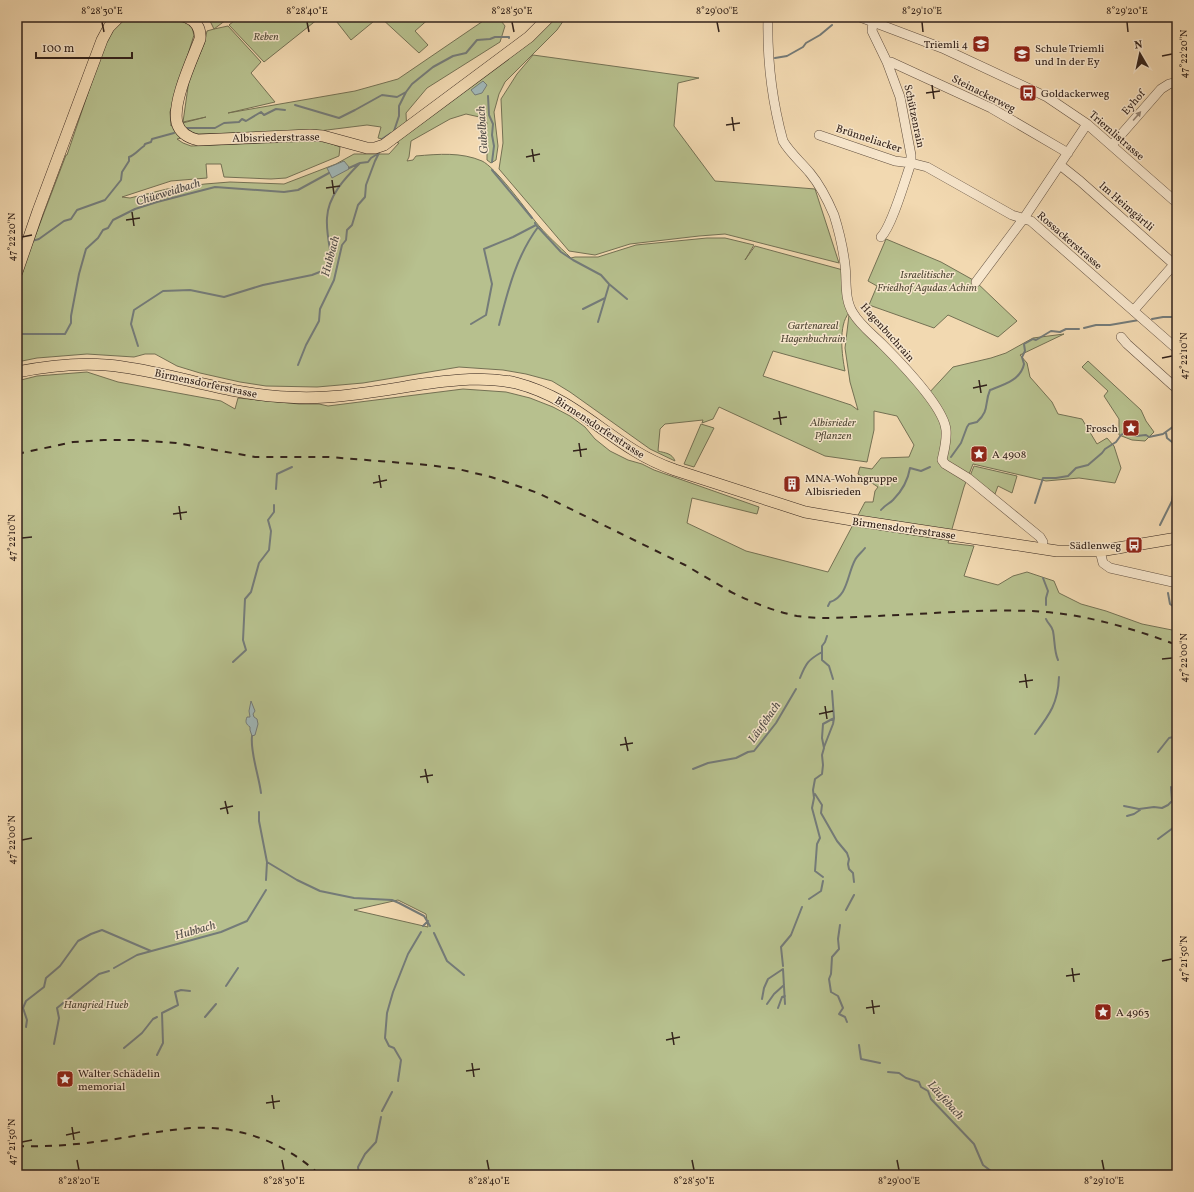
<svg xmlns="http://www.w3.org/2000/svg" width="1194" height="1192" viewBox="0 0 1194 1192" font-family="Vollkorn,serif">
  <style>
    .green { fill: #b7c08e; stroke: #747154; fill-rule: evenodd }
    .water { fill: #a0b7b8; stroke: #747b79 }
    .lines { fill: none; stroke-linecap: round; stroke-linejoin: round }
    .stream { stroke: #747b79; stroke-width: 2 }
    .minor-casing { stroke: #625040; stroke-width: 10 }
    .major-casing { stroke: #32221b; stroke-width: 12 }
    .minor { stroke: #f7e6cc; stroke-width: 9 }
    .major { stroke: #f2d9b1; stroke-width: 11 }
    .rail { stroke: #32221b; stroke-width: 2; stroke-dasharray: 7 7; stroke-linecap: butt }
    .oneway { fill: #948474 }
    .ticks { fill: none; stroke: #32221b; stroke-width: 1.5 }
    .labels { text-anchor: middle; stroke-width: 3; stroke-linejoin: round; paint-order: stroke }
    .park-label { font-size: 11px; font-style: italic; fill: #534a38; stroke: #f7e6cc }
    .poi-label { font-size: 11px; fill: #32221b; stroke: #f7e6cc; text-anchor: start }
    .street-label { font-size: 11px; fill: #32221b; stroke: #f7e6cc }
    .water-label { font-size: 12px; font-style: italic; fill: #534f4a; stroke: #f7e6cc }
    .neatline { fill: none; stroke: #32221b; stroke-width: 1.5 }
    .ticks-label { font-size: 10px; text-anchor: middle; fill: #32221b }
  </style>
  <rect width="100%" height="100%" fill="#f2d9b1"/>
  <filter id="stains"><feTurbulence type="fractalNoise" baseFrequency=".005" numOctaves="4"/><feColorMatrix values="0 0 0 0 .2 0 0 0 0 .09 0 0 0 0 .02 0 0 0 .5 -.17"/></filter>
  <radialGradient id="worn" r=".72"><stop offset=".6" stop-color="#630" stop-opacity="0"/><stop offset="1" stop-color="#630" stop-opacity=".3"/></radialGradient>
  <path class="green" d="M 131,17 L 160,17 L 191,24 L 194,35 L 170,112 L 171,126 L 206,117 L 183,122 L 189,80 L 204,44 L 207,31 L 214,29 L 208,17 L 230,17 L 214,29 L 228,26 L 261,62 L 251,73 L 275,102 L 228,113 L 355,91 L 398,79 L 489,17 L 498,17 L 505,26 L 500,42 L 427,88 L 406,113 L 407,134 L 554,17 L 566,17 L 557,30 L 505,82 L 499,94 L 494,112 L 498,146 L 496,160 L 491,163 L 487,160 L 487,151 L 483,143 L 487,123 L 484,118 L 466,114 L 450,119 L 411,141 L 409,157 L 407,161 L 413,160 L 416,156 C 439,154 461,152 482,161 C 495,167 525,208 535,221 C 545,234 559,246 571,258 L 575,257 L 598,257 L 636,245 L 707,238 L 725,238 L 754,245 L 745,260 L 755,246 L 843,270 L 849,313 C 838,325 842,356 845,371 L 773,351 L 763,376 L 851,405 L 858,410 L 850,382 L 845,348 L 849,315 L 851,314 L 928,394 L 953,367 L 991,358 L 1006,353 L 1033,338 L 1064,334 L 1020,355 L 1027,363 L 1030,377 L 1052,402 L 1058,414 L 1082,419 L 1097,444 L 1107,438 L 1114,446 L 1121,468 L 1115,483 L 1079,478 L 1046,481 L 973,464 L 964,487 L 948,543 L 974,546 L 964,576 L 998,585 L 1013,576 L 1027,572 L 1054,581 L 1059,593 L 1081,604 L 1106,611 L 1142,624 L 1177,631 L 1177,1175 L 17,1175 L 17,381 L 37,376 L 87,372 L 118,382 L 221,401 L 235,409 L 238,398 L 299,404 L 319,404 L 328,406 L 463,389 L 506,392 L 530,398 L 553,407 L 570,416 L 585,427 L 595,439 L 610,451 L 628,460 L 642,464 L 654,470 L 759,507 L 757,514 L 692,498 L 687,523 L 746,551 L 828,572 L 865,502 L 873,502 L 875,491 L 878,487 L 858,474 L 860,467 L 872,469 L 881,458 L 909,457 L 914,445 L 897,416 L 874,411 L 874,430 L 867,462 L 825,456 L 719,407 L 713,419 L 702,423 L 703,420 L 665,424 L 660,429 L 658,451 C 665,453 672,453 675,461 L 650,449 L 570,392 L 552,381 L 526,374 L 503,370 L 459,367 L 363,383 L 317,387 L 266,386 L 240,382 L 200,373 L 177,366 L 155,354 L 145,354 L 134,357 L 87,354 L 37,358 L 17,362 L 17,250 L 28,255 L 66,155 L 67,155 L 107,37 L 122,20 ZM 367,125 L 381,127 L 378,138 L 399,143 L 389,154 L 354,154 L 336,164 L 284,184 L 230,182 L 205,184 L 167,189 L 130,198 L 122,197 L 171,181 L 207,178 L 206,164 L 221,164 L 224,177 L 271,179 L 286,178 L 339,156 L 340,147 L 327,142 L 314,141 L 191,146 L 183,143 L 177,139 L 197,134 L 319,131 ZM 398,900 L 426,914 L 428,927 L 354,910 Z
    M 239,17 L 316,17 L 318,19 L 264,62 L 229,25 Z
    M 333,17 L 379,17 L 351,40 Z
    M 380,17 L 431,17 L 415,31 L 428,45 L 419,53 Z
    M 533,55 L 699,78 L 678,83 L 674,126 L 715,181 L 815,189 L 839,263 L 725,234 L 699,236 L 630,244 L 595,255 L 569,251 L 499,169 L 503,143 L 501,99 L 517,74 Z
    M 886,239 L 941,262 L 975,281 L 1017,321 L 998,337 L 948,315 L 934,328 L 869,305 L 877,286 L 868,281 Z
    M 1088,361 L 1141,410 L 1146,421 L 1154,432 L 1145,441 L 1132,440 L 1119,435 L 1119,419 L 1104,396 L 1108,391 L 1082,367 Z
    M 701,424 L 714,428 L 694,467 L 684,464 Z
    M 974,466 L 1017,476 L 1012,493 L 998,486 L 995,494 L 970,476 Z"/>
  <path class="water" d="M 483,81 L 487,85 L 482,93 L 475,95 L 471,90 Z
    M 344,161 L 349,167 L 349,169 L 332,178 L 327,168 Z
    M 251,701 L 255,711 L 253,714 L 254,717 L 257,719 L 258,724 L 255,735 L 252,736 L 250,730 L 250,727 C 246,724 245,722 247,717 L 250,717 L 249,711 Z"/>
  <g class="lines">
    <path class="stream" d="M 775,58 L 787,56 L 803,47 L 806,43 L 820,35 L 832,25
      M 488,96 L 489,115 L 493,124 L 492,135 L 494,146 L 492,162
      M 295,105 L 339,118 L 355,110 L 382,95 L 397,97 L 406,92 L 412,84 L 433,67 L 453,56 L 466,53 L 477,40 L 490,39 L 495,37 L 509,37 L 509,38
      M 187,128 L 215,128 L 224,123 L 239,122 L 242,119 L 246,121 L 261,112 L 264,115 L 276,109 L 285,110
      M 394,131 L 399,116 L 399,106 L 406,92
      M 382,139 L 391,133
      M 349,168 L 360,163 L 368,162 L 371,158 L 379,153
      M 492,170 L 532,218
      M 536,225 L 561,252 L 573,260 L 601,275 L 609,284 L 627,299
      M 32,241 L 39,239 L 64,221 L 71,219 L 77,210 L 105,200 L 121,180 L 122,172 L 129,161 L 129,157 C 135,155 138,150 144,146 L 145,144 L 151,142 L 152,139 L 174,133
      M 17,251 L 18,246
      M 583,309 L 605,298
      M 1152,319 L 1163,317 L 1177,317
      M 598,322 L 609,285
      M 471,324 L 486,315 L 492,284 L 484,249 L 513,237 L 536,225 L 535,223
      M 499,325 C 508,290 516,257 538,227
      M 1084,328 L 1096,325 L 1110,325 L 1139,320
      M 17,334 L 65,334 L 71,323 L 71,316 L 79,274 L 86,249 L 98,238 L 103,230 L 108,228 L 113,220 L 135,209 L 157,202 L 215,187 L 284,192 L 298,190 L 329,173
      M 138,346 L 131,324 L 134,310 L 163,291 L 190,290 L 224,297 L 263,285 L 312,275 L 330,268 L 332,261 C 330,248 326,232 327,218 C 328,196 345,178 360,163
      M 298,365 L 306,345 L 319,321 L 320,309 L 334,280 L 342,245 L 346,240 L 347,230 L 352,225 L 358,205 L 365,197 L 366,185 L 375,161 L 379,153
      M 1176,423 L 1177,421
      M 1166,433 L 1167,438 L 1177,446
      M 951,457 L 961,443 L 967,427 L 969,424 L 977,422 C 990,410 984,404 990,390 C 1003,385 1021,380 1024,364 L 1022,357 L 1025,351 L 1024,344 L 1033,339 L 1036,340 L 1051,331 L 1060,332 L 1066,329 L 1079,329
      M 276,489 L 277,474 L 292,467
      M 1035,503 L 1043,478 L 1056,478 L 1068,476 L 1076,468 L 1088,465 L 1102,453 L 1105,449 L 1116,442 L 1121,435 L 1124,433 L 1136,436 L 1146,435 L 1149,437 L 1163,434 L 1174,426
      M 881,510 C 885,505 889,504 893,500 C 902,491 908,480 910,468 L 921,471 L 930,467
      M 1160,525 L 1172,501 L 1177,471
      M 1043,578 L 1048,591 L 1046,598 L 1046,605
      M 1168,593 L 1170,604 L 1177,609
      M 828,606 L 830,602 C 848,596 847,575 855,560 C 857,556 862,552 865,548
      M 1046,619 C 1048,624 1052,626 1053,631 C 1055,641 1054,651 1058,660
      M 827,636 L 825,642 L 822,646 L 822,660 L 829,666 L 833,679
      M 233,662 L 246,650 L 243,640 L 245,599 L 251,592 L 259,563 L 269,550 L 271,531 L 268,520 L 274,512 L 274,505
      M 800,678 C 806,663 808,660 822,652
      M 1035,734 C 1050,714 1058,703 1059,677
      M 252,736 C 250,752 259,776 261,793
      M 824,747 L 833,724 L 834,718
      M 1158,752 L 1169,738 L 1177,736
      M 693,769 L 708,763 L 736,758 L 748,752 L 754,751 L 776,723 L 796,689
      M 1174,777 L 1177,771
      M 1171,787 L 1172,801 L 1177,809
      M 815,794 L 822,805 L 821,813 L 837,841 L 847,853 L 849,859 L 848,864 L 849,869 L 853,873 L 854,882
      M 1124,806 L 1139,809 L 1154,807 L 1162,808 L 1168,805 L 1172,801
      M 259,812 L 259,821 L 267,862 L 266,880
      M 1127,816 L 1134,814 L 1140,810
      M 1158,839 L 1177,825
      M 267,862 L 297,880 L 320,891 L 354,898 L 392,900 L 399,903 L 424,916 L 430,926
      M 823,877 L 815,871 L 817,844 L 820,838 L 812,808 L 814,798 L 813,790 L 815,779 L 822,774 L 823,765 L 822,755 L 824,748 L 822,738 L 823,724 L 834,718 L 832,691
      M 809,899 L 821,891 L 823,881
      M 846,910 L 854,895
      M 840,925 L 838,939 L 839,949 L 832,957 L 831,974 L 829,979 L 831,992 L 838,996 L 843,1008 L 839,1014 L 845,1017 L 847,1022
      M 423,926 L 428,921
      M 434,933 L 447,961 L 464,975
      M 783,966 L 781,947 L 791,935 L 802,907
      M 114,968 L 137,955 L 221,932 L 247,921 L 266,890
      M 226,986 L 238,968
      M 762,999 L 764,988 L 768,979 L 783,969 L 785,1004
      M 767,1004 L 774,994 L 784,985
      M 778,1008 L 782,997 L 785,996
      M 205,1017 L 216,1004
      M 26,1027 L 27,1020 L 23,1008 L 26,1001 L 44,987 L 46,978 L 60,966 L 78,941 L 91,934 L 102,930 L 151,951
      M 54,1044 L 59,1018 L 57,1008 L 99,974 L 109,971
      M 859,1045 L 861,1059 L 880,1063
      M 124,1048 L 142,1033 L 153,1019 L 157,1017
      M 157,1055 L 163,1043 L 162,1013 L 178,1005 L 175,992 L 181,990 L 190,991
      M 888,1072 L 899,1073 L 906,1078 L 919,1082 L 921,1087 L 928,1091 L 931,1099 L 974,1144 L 983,1165 L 991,1171 L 991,1175
      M 398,1081 L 401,1060 L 394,1048 L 389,1046 L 385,1038 L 387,1013 L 393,992 L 408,954 L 421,932
      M 382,1111 L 392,1092
      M 359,1175 L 358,1167 L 365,1154 L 376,1142 L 381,1117"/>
    <g class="minor-casing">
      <path id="minor" d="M 768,17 C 767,58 772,101 783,141 C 790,153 801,162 810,173 C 820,185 828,201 834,215 C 839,231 843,248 845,265 C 847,281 844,299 853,313 C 860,325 872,334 882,344 C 899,361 944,407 946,430 C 947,441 944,451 942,460 L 945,464 L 968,478 L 1040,537 L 1043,542 L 1042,548
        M 860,17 L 942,48 L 1047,97 L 1087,124 L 1177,203
        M 873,22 L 872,31 L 887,62 L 900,97 L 911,155 L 911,163 C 905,180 892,226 881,237
        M 887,62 L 891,62 L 991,108 L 1068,153
        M 819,135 L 895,161 L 911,163 L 927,167 L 1012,215 L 1031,221 L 1177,349
        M 1112,145 L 1161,89 L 1169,84 L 1177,82
        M 1060,165 L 1080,181 L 1177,267
        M 976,282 L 1024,218 L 1087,124
        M 1134,310 L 1177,261
        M 1121,337 L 1127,344 L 1177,389
        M 1100,551 L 1103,563 L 1110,568 L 1177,583"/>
    </g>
    <g class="major-casing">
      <path id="major" d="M 186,17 C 196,21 201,28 200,39 C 192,60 172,102 177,123 C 180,133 189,138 198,140 L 310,135 L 323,136 L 367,148 L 375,148 L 384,145 L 529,37 L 549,17
        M 17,272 L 38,211 L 102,40 L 109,27 L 119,17
        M 17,372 C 52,365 88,361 123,367 C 160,372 195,383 231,390 C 262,396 296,399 327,397 C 359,395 391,389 423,384 C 454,380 485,376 516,383 C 566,396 593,425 635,451 C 648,459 661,465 675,470 L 805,512 L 852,520 L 1057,551 L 1100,551 L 1177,538"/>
    </g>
    <use href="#minor" class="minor"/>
    <use href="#major" class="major"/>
    <path class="rail" d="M 17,454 L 73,442 L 104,440 L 134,440 L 176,443 L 255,457 L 329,457 L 428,465 L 458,469 L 491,477 L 538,493 L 685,565 L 733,593
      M 729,591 C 751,602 773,611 797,616 C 823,620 849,617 876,616 C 927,614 979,609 1030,611 C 1081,613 1129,627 1177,645
      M 17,1146 C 45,1147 74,1145 102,1141 C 132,1137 162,1130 192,1128 C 240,1125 285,1143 320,1175"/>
  </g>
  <defs><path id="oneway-solid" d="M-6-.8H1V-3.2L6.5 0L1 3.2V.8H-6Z"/></defs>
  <use class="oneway" href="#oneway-solid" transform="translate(1137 116) rotate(-49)"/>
  <path class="ticks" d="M 102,22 L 104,32M 307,22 L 309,32M 512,22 L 514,32M 717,22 L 719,32M 922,22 L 923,32M 1127,22 L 1128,32M 1162,56 L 1172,54M 932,85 L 934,99M 926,93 L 940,91M 732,117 L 734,131M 726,125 L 740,123M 532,149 L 534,162M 526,157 L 540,154M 332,180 L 334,194M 326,188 L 340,186M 132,212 L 134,226M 126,220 L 140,218M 22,237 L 32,235M 1162,358 L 1172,356M 979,380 L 981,393M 973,388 L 987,385M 779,411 L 781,425M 773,419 L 787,417M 579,443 L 581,457M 573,451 L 587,449M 379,475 L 381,488M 373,483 L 387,480M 179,506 L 181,520M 173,514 L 187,512M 22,538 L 32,537M 1162,659 L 1172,658M 1025,674 L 1027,688M 1019,682 L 1033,680M 825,706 L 827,719M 819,714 L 833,711M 625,737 L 628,751M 620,745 L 633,743M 425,769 L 428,783M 420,777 L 433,775M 225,801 L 228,814M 220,809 L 233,806M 22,840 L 32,838M 1162,961 L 1172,959M 1072,968 L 1074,982M 1066,976 L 1080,974M 872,1000 L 874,1014M 866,1008 L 880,1006M 672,1032 L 674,1045M 666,1040 L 680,1037M 472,1063 L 474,1077M 466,1071 L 480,1069M 272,1095 L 274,1109M 266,1103 L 280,1101M 72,1127 L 74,1140M 66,1135 L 80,1132M 22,1142 L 32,1140M 77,1160 L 79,1170M 282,1160 L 284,1170M 487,1160 L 489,1170M 692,1160 L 694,1170M 897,1160 L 899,1170M 1102,1160 L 1104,1170"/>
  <defs>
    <g id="school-square" transform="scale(0.9)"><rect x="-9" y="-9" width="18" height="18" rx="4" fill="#8f2418" stroke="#f7e6cc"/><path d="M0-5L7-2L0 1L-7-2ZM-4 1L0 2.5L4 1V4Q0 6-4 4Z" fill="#fff"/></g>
    <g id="bus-square" transform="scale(0.9)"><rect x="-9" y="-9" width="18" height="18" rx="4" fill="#8f2418" stroke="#f7e6cc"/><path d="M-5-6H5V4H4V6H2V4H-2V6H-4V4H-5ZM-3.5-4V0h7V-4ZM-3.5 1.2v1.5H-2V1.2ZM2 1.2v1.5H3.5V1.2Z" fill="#fff"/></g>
    <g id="sight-square" transform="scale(0.9)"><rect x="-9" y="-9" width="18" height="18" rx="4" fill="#8f2418" stroke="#f7e6cc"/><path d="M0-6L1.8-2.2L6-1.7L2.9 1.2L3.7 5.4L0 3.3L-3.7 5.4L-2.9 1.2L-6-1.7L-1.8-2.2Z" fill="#fff"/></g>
    <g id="building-square" transform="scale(0.9)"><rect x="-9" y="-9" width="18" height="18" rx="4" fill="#8f2418" stroke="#f7e6cc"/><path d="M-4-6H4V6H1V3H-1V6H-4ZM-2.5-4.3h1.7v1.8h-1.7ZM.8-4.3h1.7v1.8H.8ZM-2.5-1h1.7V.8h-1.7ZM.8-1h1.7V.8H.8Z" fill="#fff"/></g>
  </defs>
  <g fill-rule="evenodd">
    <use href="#school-square" x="981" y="44"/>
    <use href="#school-square" x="1022" y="54"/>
    <use href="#bus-square" x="1028" y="93"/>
    <use href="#sight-square" x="1131" y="428"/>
    <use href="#sight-square" x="979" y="454"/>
    <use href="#building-square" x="792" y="484"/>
    <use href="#bus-square" x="1134" y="545"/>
    <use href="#sight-square" x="1103" y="1012"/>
    <use href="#sight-square" x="65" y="1079"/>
  </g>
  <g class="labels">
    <g class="park-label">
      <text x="266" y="40">Reben</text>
      <text x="927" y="278">Israelitischer<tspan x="927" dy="13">Friedhof Agudas Achim</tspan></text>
      <text x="813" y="329">Gartenareal<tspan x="813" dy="13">Hagenbuchrain</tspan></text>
      <text x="833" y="426">Albisrieder<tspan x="833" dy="13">Pflanzen</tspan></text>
      <text x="96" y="1008">Hangried Hueb</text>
    </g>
    <g class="poi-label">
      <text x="968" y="48" text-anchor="end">Triemli 4</text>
      <text x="1035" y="52">Schule Triemli<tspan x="1035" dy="13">und In der Ey</tspan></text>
      <text x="1041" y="97">Goldackerweg</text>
      <text x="1118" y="432" text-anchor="end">Frosch</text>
      <text x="992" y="458">A 4908</text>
      <text x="805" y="482">MNA-Wohngruppe<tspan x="805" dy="13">Albisrieden</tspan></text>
      <text x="1121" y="549" text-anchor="end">Sädlenweg</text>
      <text x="1116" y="1016">A 4963</text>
      <text x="78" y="1077">Walter Schädelin<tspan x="78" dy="13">memorial</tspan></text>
    </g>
    <g class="street-label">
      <text transform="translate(984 93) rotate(27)" y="4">Steinackerweg</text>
      <text transform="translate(1133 102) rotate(-49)" y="4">Eyhof</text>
      <text transform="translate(915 116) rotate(78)" y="4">Schützenrain</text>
      <text transform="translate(1117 135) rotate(41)" y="4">Triemlistrasse</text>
      <text transform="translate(276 137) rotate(-1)" y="4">Albisriederstrasse</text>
      <text transform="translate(869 138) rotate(18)" y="4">Brünneliacker</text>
      <text transform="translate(1127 206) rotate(41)" y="4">Im Heimgärtli</text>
      <text transform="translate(1070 240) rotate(41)" y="4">Rossackerstrasse</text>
      <text transform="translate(888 332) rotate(48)" y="4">Hagenbuchrain</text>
      <text transform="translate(206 383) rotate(12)" y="4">Birmensdorferstrasse</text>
      <text transform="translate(600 427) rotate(33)" y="4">Birmensdorferstrasse</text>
      <text transform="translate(904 528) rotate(8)" y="4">Birmensdorferstrasse</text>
    </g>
    <g class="water-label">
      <text transform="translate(482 130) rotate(-94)" y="4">Gubelbach</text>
      <text transform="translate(168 192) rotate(-17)" y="4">Chüeweidbach</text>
      <text transform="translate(330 256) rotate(-75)" y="4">Hubbach</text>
      <text transform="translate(764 722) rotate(-55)" y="4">Läufebach</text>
      <text transform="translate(195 930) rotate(-16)" y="4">Hubbach</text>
      <text transform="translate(946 1100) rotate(48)" y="4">Läufebach</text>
    </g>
  </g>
  <rect width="1194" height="1192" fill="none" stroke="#f2d9b1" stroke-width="44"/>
  <g transform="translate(1140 54) rotate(351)" stroke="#f7e6cc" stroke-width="3" paint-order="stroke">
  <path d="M0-3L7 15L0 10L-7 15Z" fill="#32221b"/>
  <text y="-6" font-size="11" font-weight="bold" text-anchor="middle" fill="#32221b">N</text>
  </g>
  <path d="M36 52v6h96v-6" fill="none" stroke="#32221b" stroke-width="2"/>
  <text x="42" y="52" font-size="12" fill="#32221b" stroke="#f7e6cc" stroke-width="3" paint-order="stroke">100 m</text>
  <rect x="22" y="22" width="1150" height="1148" class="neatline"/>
  <g class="ticks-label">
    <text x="102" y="14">8°28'30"E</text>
    <text x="307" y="14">8°28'40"E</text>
    <text x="512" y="14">8°28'50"E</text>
    <text x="717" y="14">8°29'00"E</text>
    <text x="922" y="14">8°29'10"E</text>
    <text x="1127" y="14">8°29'20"E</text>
    <text transform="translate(1183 54) rotate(-90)" y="4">47°22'20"N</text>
    <text transform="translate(11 237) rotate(-90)" y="4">47°22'20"N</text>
    <text transform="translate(1183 356) rotate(-90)" y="4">47°22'10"N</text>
    <text transform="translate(11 538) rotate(-90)" y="4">47°22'10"N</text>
    <text transform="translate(1183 658) rotate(-90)" y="4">47°22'00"N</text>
    <text transform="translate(11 840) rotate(-90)" y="4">47°22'00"N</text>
    <text transform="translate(1183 959) rotate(-90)" y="4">47°21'50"N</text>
    <text transform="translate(11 1142) rotate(-90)" y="4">47°21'50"N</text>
    <text x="79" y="1184">8°28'20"E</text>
    <text x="284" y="1184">8°28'30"E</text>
    <text x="489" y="1184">8°28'40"E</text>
    <text x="694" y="1184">8°28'50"E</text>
    <text x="899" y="1184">8°29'00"E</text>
    <text x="1104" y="1184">8°29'10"E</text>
  </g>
  <rect width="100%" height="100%" filter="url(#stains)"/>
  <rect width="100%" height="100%" fill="url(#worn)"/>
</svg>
